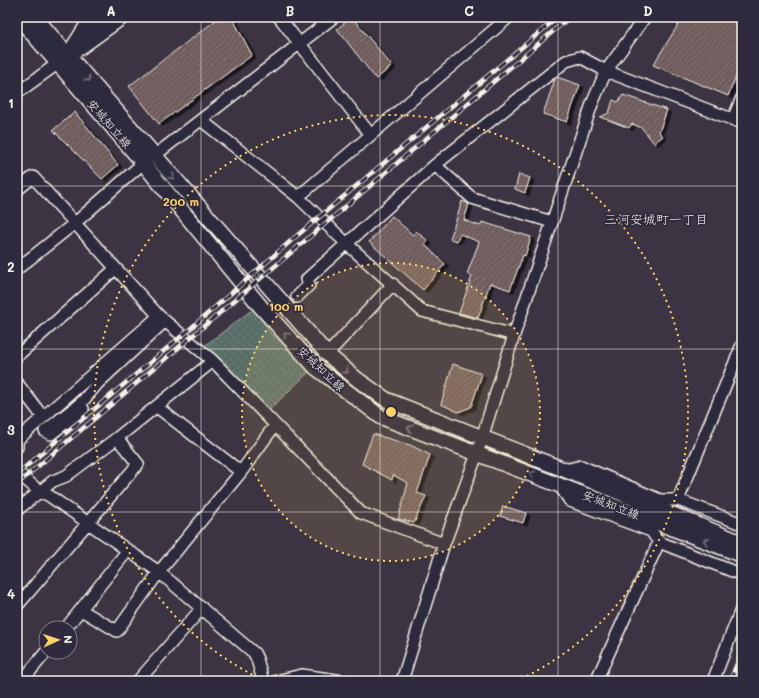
<svg xmlns="http://www.w3.org/2000/svg" width="759" height="698" viewBox="0 0 759 698" font-family="Mali,'Klee One',sans-serif">
  <style>
    .park { fill: url(#park-dots); stroke: #a7b0a8 }
    .building { fill: url(#building-hatch); stroke: #f4f1e8; filter: url(#shadow) }
    .lines { fill: none; stroke-linecap: round; stroke-linejoin: round }
    .minor-casing { stroke: #f4f1e8; stroke-width: 14 }
    .major-casing { stroke: #f4f1e8; stroke-width: 17 }
    .minor { stroke: #2f2a3d; stroke-width: 11 }
    .major { stroke: #2f2a3d; stroke-width: 14 }
    .rail-casing { stroke: #f4f1e8; stroke-width: 4.5 }
    .rail { stroke: #2f2a3d; stroke-width: 3; stroke-dasharray: 9; stroke-linecap: butt }
    .oneway { stroke: #747079 }
    .grid { fill: none; stroke: #f4f1e8; stroke-width: 1; stroke-opacity: 0.55 }
    .ring { fill: none; stroke: #ffd166; stroke-width: 2; stroke-dasharray: 2 4 }
    .labels { text-anchor: middle; stroke-width: 3.5; stroke-linejoin: round; paint-order: stroke }
    .street-label { font-size: 12px; fill: #f4f1e8; stroke: #2f2a3d }
    .neighbourhood-label { font-size: 13px; fill: #f4f1e8; stroke: #2f2a3d }
    .centre { fill: #ffd166; stroke: #2f2a3d; stroke-width: 2 }
    .ring-label { font-size: 12px; text-anchor: middle; font-weight: bold; fill: #ffd166; stroke: #2f2a3d; stroke-width: 3.5; stroke-linejoin: round; paint-order: stroke }
    .neatline { fill: none; stroke: #f4f1e8; stroke-width: 1.5 }
    .grid-label { font-size: 13px; text-anchor: middle; font-weight: bold; fill: #f4f1e8 }
  </style>
  <defs>
    <pattern id="park-dots" width="8" height="8" patternUnits="userSpaceOnUse"><rect width="8" height="8" fill="#5a6e68"/><path d="M2 2h.1M6 6h.1" fill="none" stroke="#72837e" stroke-width="1.8" stroke-linecap="round"/></pattern>
    <pattern id="building-hatch" width="6" height="6" patternUnits="userSpaceOnUse"><rect width="6" height="6" fill="#6f5c5c"/><path d="M-1 1l2-2M0 6l6-6M5 7l2-2" fill="none" stroke="#847473"/></pattern>
    <filter id="shadow"><feDropShadow dx="4" dy="2.5" stdDeviation="0" flood-color="#0009"/></filter>
  </defs>
  <rect width="100%" height="100%" fill="#3c3443"/>
  <filter id="ink" filterUnits="userSpaceOnUse"><feTurbulence type="fractalNoise" baseFrequency=".025" numOctaves="2"/><feDisplacementMap in="SourceGraphic" scale="8" xChannelSelector="R" yChannelSelector="G"/><feConvolveMatrix kernelMatrix="1 2 1 2 8 2 1 2 1" color-interpolation-filters="sRGB"/></filter>
  <g filter="url(#ink)">
    <path class="park" d="M 253,309 L 271,333 L 311,370 L 267,412 L 203,347 Z"/>
    <path class="building" d="M 220,17 L 232,17 L 252,55 L 159,124 L 129,86 Z
      M 352,17 L 392,66 L 376,79 L 337,29 Z
      M 683,17 L 738,17 L 742,19 L 742,62 L 728,96 L 653,65 Z
      M 557,77 L 580,85 L 567,122 L 543,114 L 555,79 Z
      M 623,95 L 667,110 L 659,132 L 663,136 L 654,143 L 642,128 L 632,124 L 629,128 L 600,117 L 609,113 L 613,100 L 618,102 Z
      M 75,112 L 118,165 L 102,179 L 53,130 Z
      M 519,174 L 530,178 L 525,193 L 515,189 Z
      M 462,201 L 469,204 L 464,220 L 480,226 L 482,222 L 531,237 L 525,256 L 523,255 L 510,290 L 490,283 L 478,318 L 459,313 L 472,276 L 467,274 L 479,242 L 460,234 L 457,241 L 450,239 Z
      M 392,216 L 413,235 L 416,231 L 428,241 L 425,245 L 445,264 L 423,290 L 369,242 Z
      M 453,364 L 482,374 L 471,407 L 458,412 L 441,404 Z
      M 373,434 L 410,445 L 430,455 L 417,493 L 426,496 L 414,523 L 398,519 L 408,483 L 393,475 L 392,480 L 362,464 Z
      M 503,506 L 526,513 L 523,523 L 500,516 Z"/>
    <g class="lines">
      <g class="minor-casing">
        <path id="minor" d="M 279,17 L 370,134
          M 17,93 L 57,64
          M 733,119 L 742,98
          M 201,120 L 298,197 L 509,17
          M 154,156 L 334,17
          M 435,165 L 472,198 L 552,222
          M 17,190 L 33,177 L 159,316 L 213,361 L 361,513 L 444,544
          M 298,197 L 346,243 L 422,311 L 514,335
          M 17,269 L 75,223 L 143,163
          M 297,297 L 309,285 L 307,279 L 435,165 L 566,61 L 580,57 L 606,71 L 742,123
          M 333,348 L 393,284
          M 17,356 L 115,269
          M 17,383 L 43,417
          M 157,407 L 241,472
          M 83,409 L 51,434 L 45,431 L 82,402 L 98,383 L 165,321
          M 17,447 L 17,440 L 159,316
          M 565,470 L 581,466 L 660,500 L 678,500 L 742,524
          M 17,472 L 40,492 L 48,495 L 159,572 L 254,653 L 257,659 L 263,681
          M 559,485 L 570,501 L 651,531 L 659,542 L 742,575
          M 678,500 L 742,345
          M 17,510 L 53,481 L 66,476 L 117,438 L 213,361
          M 17,606 L 138,464 L 117,438
          M 81,610 L 117,631 L 159,572 L 241,472 L 275,425
          M 66,628 L 128,550
          M 22,681 L 46,652
          M 138,681 L 202,608
          M 276,681 L 302,675 L 343,681
          M 402,681 L 444,544 L 477,454 L 514,335 L 592,104 L 606,71 L 645,17
          M 596,681 L 659,542
          M 713,681 L 742,607"/>
      </g>
      <g class="major-casing">
        <path id="major" d="M 18,17 L 143,163 L 261,307 L 316,368 L 381,417 L 742,555
          M 35,17 L 327,354 L 358,380 L 387,400 L 565,470 L 742,543
          M 70,52 L 86,27 L 99,17
          M 61,61 L 122,17"/>
      </g>
      <use href="#minor" class="minor"/>
      <use href="#major" class="major"/>
      <g class="rail-casing">
        <path id="rail" d="M 17,474 L 190,329 L 293,239 L 558,17
          M 17,484 L 570,17
          M 730,681 L 742,651"/>
      </g>
      <use href="#rail" class="rail"/>
    </g>
    <defs><path id="oneway-chevron" d="M-2-3.5L2.5 0L-2 3.5" fill="none" stroke-width="1.6" stroke-linecap="round" stroke-linejoin="round"/></defs>
    <g class="oneway">
      <use href="#oneway-chevron" transform="translate(88 79) rotate(49)"/>
      <use href="#oneway-chevron" transform="translate(172 177) rotate(49)"/>
      <use href="#oneway-chevron" transform="translate(258 276) rotate(49)"/>
      <use href="#oneway-chevron" transform="translate(286 335) rotate(-133)"/>
      <use href="#oneway-chevron" transform="translate(346 371) rotate(40)"/>
      <use href="#oneway-chevron" transform="translate(410 428) rotate(-159)"/>
      <use href="#oneway-chevron" transform="translate(532 474) rotate(-159)"/>
      <use href="#oneway-chevron" transform="translate(706 541) rotate(-159)"/>
    </g>
  </g>
  <path class="grid" d="M 201,17 L 201,681M 380,17 L 380,681M 558,17 L 558,681M 17,186 L 742,186M 17,349 L 742,349M 17,512 L 742,512"/>
  <circle cx="391" cy="412" r="149" fill="#ffd166" fill-opacity=".12"/>
  <g class="ring">
    <circle cx="391" cy="412" r="149"/>
    <path d="M263 680A297 297 0 1 1 519 680"/>
  </g>
  <g class="labels">
    <g class="street-label">
      <text transform="translate(109 124) rotate(49)" y="4">安城知立線</text>
      <text transform="translate(321 369) rotate(43)" y="4">安城知立線</text>
      <text transform="translate(611 505) rotate(21)" y="4">安城知立線</text>
    </g>
    <g class="neighbourhood-label">
      <text x="656" y="224">三河安城町一丁目</text>
    </g>
  </g>
  <circle cx="391" cy="412" r="6" class="centre"/>
  <g class="ring-label">
    <text x="181" y="206">200 m</text>
    <text x="286" y="311">100 m</text>
  </g>
  <rect width="759" height="698" fill="none" stroke="#2f2a3d" stroke-width="44"/>
  <g transform="translate(58 640) rotate(87)"><circle r="19" fill="#2f2a3d" stroke="#7e7a81"/>
  <path d="M0-3L7 15L0 10L-7 15Z" fill="#ffd166"/>
  <text y="-6" font-size="11" font-weight="bold" text-anchor="middle" fill="#f4f1e8">N</text>
  </g>
  <rect x="22" y="22" width="715" height="654" class="neatline"/>
  <g class="grid-label">
    <text x="111" y="16">A</text>
    <text x="290" y="16">B</text>
    <text x="469" y="16">C</text>
    <text x="648" y="16">D</text>
    <text x="11" y="108">1</text>
    <text x="11" y="272">2</text>
    <text x="11" y="435">3</text>
    <text x="11" y="599">4</text>
  </g>
</svg>
